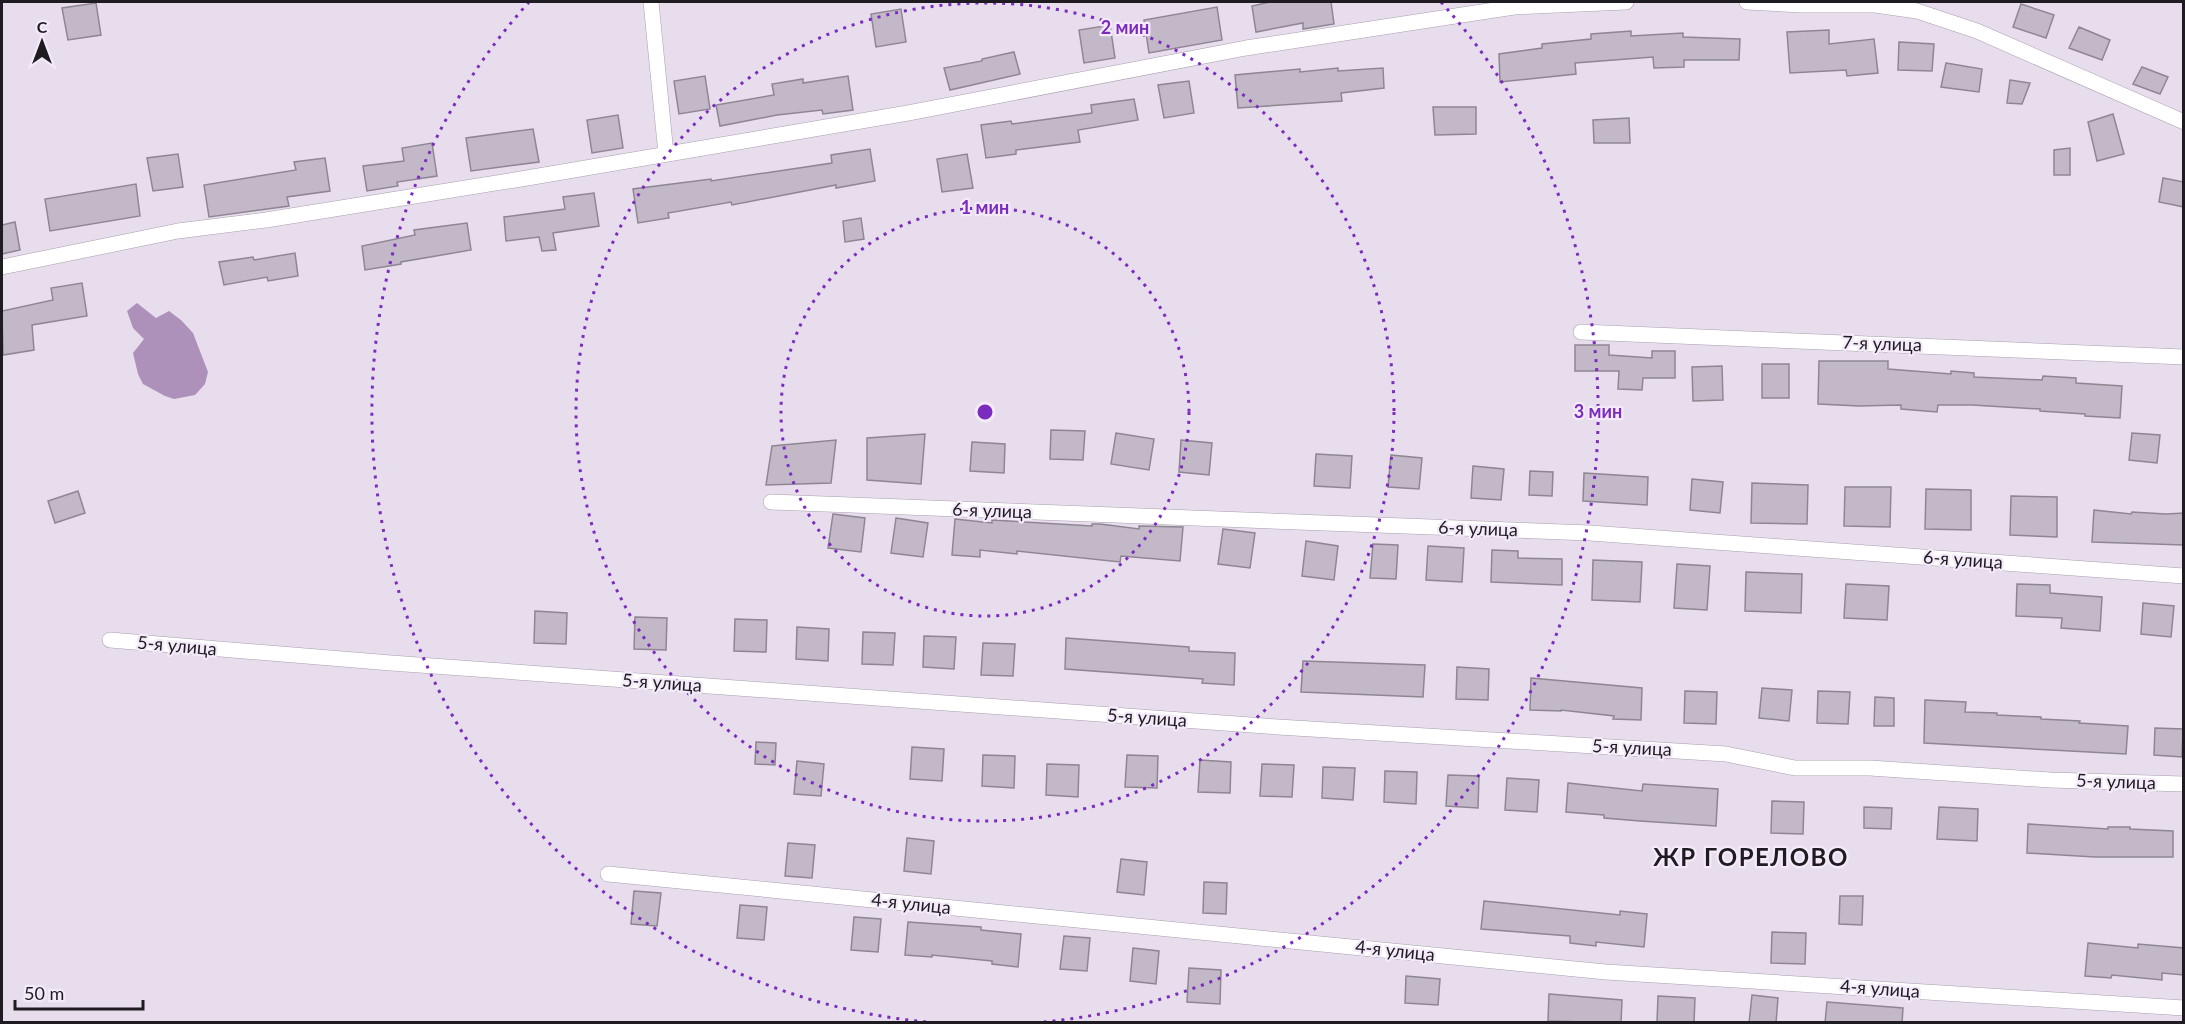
<svg xmlns="http://www.w3.org/2000/svg" width="2185" height="1024" viewBox="0 0 2185 1024" font-family="Lato,sans-serif">
  <style>
    .water { fill: #ad91ba }
    .building { fill: #c2b8c7; stroke: #8f8694; stroke-width: 1.5 }
    .lines { fill: none; stroke-linecap: round; stroke-linejoin: round }
    .minor-casing { stroke: #a99fae; stroke-width: 16 }
    .minor { stroke: #fff; stroke-width: 15 }
    .ring { fill: none; stroke: #7b2cbf; stroke-width: 3; stroke-dasharray: 3 6 }
    .labels { text-anchor: middle; stroke-width: 4.5; stroke-linejoin: round; paint-order: stroke }
    .street-label { font-size: 18px; fill: #1f1c21; stroke: #f4eaf9 }
    .district-label { font-size: 24px; font-weight: bold; letter-spacing: 1.5px; fill: #1f1c21; stroke: #f4eaf9 }
    .centre { fill: #7b2cbf; stroke: #f4eaf9; stroke-width: 3 }
    .ring-label { font-size: 18px; text-anchor: middle; font-weight: bold; fill: #7b2cbf; stroke: #f4eaf9; stroke-width: 4.5; stroke-linejoin: round; paint-order: stroke }
  </style>
  <rect width="100%" height="100%" fill="#e7ddec"/>
  <path class="water" d="M 137,303 L 156,318 L 169,311 L 181,320 L 193,333 L 208,372 L 205,384 L 195,395 L 174,399 L 165,396 L 143,384 L 138,374 L 133,353 L 144,339 L 133,328 L 127,311 Z"/>
  <path class="building" d="M 1270,2 L 1331,2 L 1334,24 L 1303,29 L 1303,23 L 1256,32 L 1252,6 Z
    M 96,3 L 101,35 L 68,40 L 62,8 Z
    M 2021,4 L 2054,15 L 2046,38 L 2013,27 Z
    M 1217,7 L 1222,40 L 1149,53 L 1144,20 Z
    M 901,9 L 906,42 L 876,47 L 871,14 Z
    M 1110,25 L 1115,58 L 1084,63 L 1079,30 Z
    M 2079,27 L 2110,40 L 2102,60 L 2069,48 Z
    M 1829,30 L 1829,44 L 1874,39 L 1878,73 L 1847,76 L 1846,70 L 1790,73 L 1787,32 Z
    M 1631,31 L 1631,36 L 1683,33 L 1683,37 L 1740,39 L 1739,60 L 1684,60 L 1684,67 L 1654,68 L 1653,57 L 1575,63 L 1576,74 L 1500,82 L 1499,54 L 1542,48 L 1542,44 L 1591,39 L 1591,34 Z
    M 1899,42 L 1934,44 L 1932,71 L 1898,70 Z
    M 1014,52 L 1020,74 L 950,90 L 944,68 L 982,61 L 982,59 Z
    M 1946,63 L 1982,69 L 1979,92 L 1941,87 Z
    M 2142,67 L 2168,77 L 2160,94 L 2133,84 Z
    M 1338,68 L 1338,71 L 1383,68 L 1384,88 L 1341,93 L 1342,101 L 1238,108 L 1235,75 L 1300,69 L 1300,72 Z
    M 705,76 L 710,109 L 679,114 L 674,81 Z
    M 848,76 L 853,110 L 823,114 L 822,110 L 777,115 L 720,126 L 716,105 L 774,95 L 772,84 L 803,79 L 803,83 Z
    M 2010,80 L 2030,83 L 2022,104 L 2007,103 Z
    M 1189,81 L 1194,113 L 1164,118 L 1158,85 Z
    M 1134,99 L 1138,120 L 1078,130 L 1080,142 L 1016,150 L 1016,154 L 986,158 L 981,125 L 1011,121 L 1012,124 L 1092,113 L 1091,105 Z
    M 1433,107 L 1476,107 L 1476,134 L 1435,135 Z
    M 2113,114 L 2124,154 L 2097,161 L 2088,122 Z
    M 618,115 L 623,148 L 592,153 L 587,120 Z
    M 1629,118 L 1630,143 L 1594,143 L 1593,120 Z
    M 533,129 L 539,162 L 471,171 L 466,138 Z
    M 432,143 L 437,176 L 397,182 L 398,186 L 367,191 L 363,166 L 404,161 L 402,148 Z
    M 2070,148 L 2070,175 L 2054,175 L 2054,150 Z
    M 870,149 L 875,181 L 836,188 L 836,185 L 732,205 L 731,202 L 668,213 L 669,218 L 638,223 L 633,189 L 711,179 L 711,181 L 832,163 L 831,155 Z
    M 178,154 L 183,187 L 153,191 L 147,158 Z
    M 967,154 L 973,188 L 942,192 L 937,159 Z
    M 325,158 L 330,191 L 287,197 L 289,206 L 209,217 L 204,185 L 296,170 L 294,162 Z
    M 2163,178 L 2184,182 L 2184,207 L 2159,202 Z
    M 136,184 L 140,216 L 50,231 L 45,199 Z
    M 594,193 L 599,226 L 553,233 L 556,250 L 542,251 L 539,237 L 506,241 L 504,217 L 565,209 L 563,197 Z
    M 861,218 L 864,239 L 845,242 L 843,221 Z
    M 15,222 L 20,250 L 2,254 L 2,225 Z
    M 467,223 L 471,250 L 401,262 L 401,264 L 365,270 L 362,246 L 415,235 L 414,230 Z
    M 295,253 L 298,276 L 268,281 L 267,277 L 224,285 L 219,262 L 253,257 L 254,260 Z
    M 82,283 L 87,316 L 32,325 L 34,350 L 3,355 L 2,311 L 53,300 L 51,288 Z
    M 1575,345 L 1609,345 L 1609,355 L 1652,358 L 1652,351 L 1675,351 L 1675,378 L 1643,378 L 1642,390 L 1618,389 L 1619,371 L 1575,371 Z
    M 1819,361 L 1888,361 L 1888,369 L 1951,374 L 1951,371 L 1974,373 L 1974,377 L 2042,380 L 2043,376 L 2076,378 L 2076,383 L 2122,386 L 2120,418 L 2085,416 L 2085,414 L 2040,411 L 2040,409 L 1972,405 L 1938,405 L 1937,412 L 1901,409 L 1901,405 L 1859,406 L 1818,404 Z
    M 1762,364 L 1789,364 L 1789,398 L 1762,398 Z
    M 1722,366 L 1723,400 L 1693,401 L 1692,367 Z
    M 1051,430 L 1085,431 L 1083,460 L 1050,459 Z
    M 1116,433 L 1154,439 L 1149,470 L 1111,464 Z
    M 2132,433 L 2160,435 L 2157,463 L 2129,460 Z
    M 925,434 L 921,484 L 867,480 L 867,438 Z
    M 836,440 L 831,483 L 766,485 L 772,446 Z
    M 1181,440 L 1212,443 L 1209,475 L 1179,472 Z
    M 972,442 L 1005,444 L 1004,473 L 970,471 Z
    M 1316,454 L 1352,456 L 1350,488 L 1314,486 Z
    M 1391,455 L 1422,458 L 1419,489 L 1388,487 Z
    M 1473,466 L 1504,469 L 1501,500 L 1471,498 Z
    M 1530,471 L 1553,472 L 1552,496 L 1529,495 Z
    M 1584,473 L 1648,477 L 1647,505 L 1583,501 Z
    M 1692,479 L 1723,482 L 1720,513 L 1690,510 Z
    M 1752,483 L 1808,485 L 1807,524 L 1751,523 Z
    M 1845,487 L 1891,487 L 1890,527 L 1844,526 Z
    M 1926,489 L 1971,490 L 1971,530 L 1925,529 Z
    M 78,491 L 85,513 L 55,523 L 48,501 Z
    M 2011,496 L 2057,497 L 2057,537 L 2010,535 Z
    M 2094,510 L 2131,514 L 2132,512 L 2166,514 L 2184,513 L 2184,545 L 2092,542 Z
    M 833,514 L 865,518 L 861,552 L 828,548 Z
    M 896,518 L 928,523 L 923,557 L 891,553 Z
    M 955,519 L 992,523 L 992,520 L 1092,526 L 1092,524 L 1100,524 L 1139,529 L 1139,526 L 1183,527 L 1180,561 L 1121,556 L 1120,562 L 1017,551 L 1017,554 L 980,550 L 980,557 L 952,555 Z
    M 1223,529 L 1255,533 L 1250,568 L 1218,564 Z
    M 1306,541 L 1338,546 L 1334,580 L 1302,576 Z
    M 1373,544 L 1398,545 L 1396,579 L 1370,578 Z
    M 1428,546 L 1464,548 L 1462,582 L 1426,580 Z
    M 1492,550 L 1518,551 L 1518,558 L 1562,559 L 1562,585 L 1491,582 Z
    M 1593,560 L 1642,562 L 1640,602 L 1592,600 Z
    M 1677,564 L 1710,566 L 1707,610 L 1674,608 Z
    M 1746,572 L 1802,574 L 1801,613 L 1745,611 Z
    M 1846,584 L 1889,586 L 1887,620 L 1844,618 Z
    M 2017,584 L 2050,585 L 2050,593 L 2102,597 L 2100,631 L 2061,628 L 2062,618 L 2016,616 Z
    M 2143,603 L 2174,606 L 2171,637 L 2141,634 Z
    M 535,611 L 567,613 L 566,644 L 534,643 Z
    M 635,617 L 667,618 L 666,650 L 634,649 Z
    M 735,619 L 767,620 L 766,652 L 734,651 Z
    M 797,627 L 829,629 L 828,661 L 796,659 Z
    M 863,632 L 895,633 L 893,665 L 862,664 Z
    M 924,636 L 956,637 L 954,669 L 923,667 Z
    M 1066,638 L 1189,647 L 1189,651 L 1235,653 L 1234,685 L 1202,683 L 1203,679 L 1065,669 Z
    M 983,643 L 1015,644 L 1013,676 L 981,675 Z
    M 1303,661 L 1425,665 L 1423,697 L 1301,692 Z
    M 1457,667 L 1489,669 L 1488,700 L 1456,699 Z
    M 1531,678 L 1642,688 L 1641,720 L 1613,719 L 1614,716 L 1561,710 L 1561,711 L 1530,710 Z
    M 1762,688 L 1792,690 L 1789,721 L 1759,718 Z
    M 1685,691 L 1717,692 L 1716,724 L 1684,723 Z
    M 1818,691 L 1850,692 L 1848,724 L 1817,723 Z
    M 1875,697 L 1894,698 L 1894,726 L 1874,726 Z
    M 1925,700 L 1966,702 L 1965,712 L 1997,713 L 1997,715 L 2041,717 L 2041,719 L 2080,721 L 2079,723 L 2128,726 L 2126,754 L 1924,743 Z
    M 2155,728 L 2183,729 L 2182,757 L 2154,755 Z
    M 756,742 L 776,743 L 775,765 L 755,764 Z
    M 912,747 L 944,749 L 942,781 L 910,779 Z
    M 983,755 L 1015,756 L 1014,788 L 982,786 Z
    M 1127,755 L 1158,756 L 1157,788 L 1125,787 Z
    M 1200,760 L 1231,762 L 1230,793 L 1198,792 Z
    M 797,761 L 824,764 L 821,796 L 794,794 Z
    M 1047,764 L 1079,765 L 1078,797 L 1046,795 Z
    M 1262,764 L 1294,765 L 1292,797 L 1260,796 Z
    M 1323,767 L 1355,768 L 1353,800 L 1322,798 Z
    M 1385,771 L 1417,772 L 1416,804 L 1384,802 Z
    M 1448,775 L 1479,776 L 1478,808 L 1446,806 Z
    M 1507,778 L 1539,780 L 1537,812 L 1505,810 Z
    M 1568,783 L 1642,791 L 1643,784 L 1718,789 L 1716,826 L 1640,821 L 1604,818 L 1604,815 L 1566,812 Z
    M 1772,801 L 1804,802 L 1803,834 L 1771,833 Z
    M 1864,807 L 1892,808 L 1891,829 L 1864,828 Z
    M 1939,807 L 1978,809 L 1977,841 L 1937,839 Z
    M 2028,824 L 2108,829 L 2108,827 L 2130,827 L 2130,829 L 2173,831 L 2173,857 L 2095,857 L 2027,853 Z
    M 907,838 L 934,841 L 931,874 L 904,871 Z
    M 788,843 L 815,845 L 812,878 L 785,876 Z
    M 1121,859 L 1147,862 L 1144,895 L 1117,892 Z
    M 1204,882 L 1227,883 L 1226,914 L 1203,913 Z
    M 634,891 L 661,893 L 657,926 L 631,924 Z
    M 1840,896 L 1863,896 L 1862,925 L 1839,924 Z
    M 1484,901 L 1620,915 L 1620,911 L 1647,914 L 1644,947 L 1596,942 L 1596,946 L 1570,943 L 1570,936 L 1481,929 Z
    M 740,905 L 767,907 L 764,940 L 737,938 Z
    M 854,917 L 881,919 L 878,952 L 851,950 Z
    M 908,922 L 981,927 L 981,930 L 1021,934 L 1018,967 L 992,964 L 992,961 L 932,955 L 932,957 L 905,955 Z
    M 1772,932 L 1806,933 L 1805,964 L 1771,963 Z
    M 1064,936 L 1090,938 L 1087,971 L 1060,969 Z
    M 2088,943 L 2138,948 L 2138,944 L 2184,948 L 2184,975 L 2162,973 L 2162,980 L 2112,975 L 2111,978 L 2085,976 Z
    M 1133,948 L 1159,951 L 1156,984 L 1130,981 Z
    M 1189,968 L 1221,970 L 1220,1004 L 1187,1002 Z
    M 1406,976 L 1440,979 L 1438,1005 L 1405,1003 Z
    M 1549,994 L 1622,1000 L 1621,1023 L 1548,1021 Z
    M 1752,995 L 1778,998 L 1776,1023 L 1749,1023 Z
    M 1658,996 L 1695,998 L 1694,1023 L 1657,1022 Z
    M 1827,1002 L 1903,1008 L 1902,1023 L 1825,1023 Z"/>
  <g class="lines">
    <g class="minor-casing">
      <path id="minor" d="M 651,2 L 666,154
        M 1747,2 L 1801,5 L 1875,5 L 1917,11 L 1977,31 L 2184,122
        M 2,267 L 178,231 L 266,220 L 527,178 L 908,113 L 1246,48 L 1514,7 L 1626,2
        M 1581,332 L 2184,357
        M 771,502 L 1590,533 L 2184,576
        M 110,640 L 391,663 L 1278,727 L 1726,754 L 1795,768 L 1870,768 L 2050,780 L 2184,784
        M 608,874 L 1606,972 L 2184,1008"/>
    </g>
    <use href="#minor" class="minor"/>
  </g>
  <g class="ring">
    <circle cx="985" cy="412" r="204"/>
    <circle cx="985" cy="412" r="409"/>
    <path d="M926 1022A613 613 0 0 1 529 2M1441 2A613 613 0 0 1 1044 1022"/>
  </g>
  <g class="labels">
    <g class="street-label">
      <text transform="translate(1882 344) rotate(2)" y="6">7-я улица</text>
      <text transform="translate(992 511) rotate(2)" y="6">6-я улица</text>
      <text transform="translate(1478 529) rotate(2)" y="6">6-я улица</text>
      <text transform="translate(1963 560) rotate(4)" y="6">6-я улица</text>
      <text transform="translate(177 646) rotate(5)" y="6">5-я улица</text>
      <text transform="translate(662 683) rotate(4)" y="6">5-я улица</text>
      <text transform="translate(1147 718) rotate(4)" y="6">5-я улица</text>
      <text transform="translate(1632 748) rotate(3)" y="6">5-я улица</text>
      <text transform="translate(2116 782) rotate(2)" y="6">5-я улица</text>
      <text transform="translate(911 904) rotate(6)" y="6">4-я улица</text>
      <text transform="translate(1395 951) rotate(6)" y="6">4-я улица</text>
      <text transform="translate(1880 989) rotate(4)" y="6">4-я улица</text>
    </g>
    <g class="district-label">
      <text x="1751" y="866">ЖР ГОРЕЛОВО</text>
    </g>
  </g>
  <circle cx="985" cy="412" r="9" class="centre"/>
  <g class="ring-label">
    <text x="1125" y="34">2 мин</text>
    <text x="985" y="214">1 мин</text>
    <text x="1598" y="418">3 мин</text>
  </g>
  <rect width="2185" height="1024" fill="none" stroke="#1f1c21" stroke-width="6"/>
  <g transform="translate(42 42)" stroke="#f4eaf9" stroke-width="4.5" paint-order="stroke">
  <path d="M0-4.5L10 22L0 15L-10 22Z" fill="#1f1c21"/>
  <text y="-9" font-size="16" font-weight="bold" text-anchor="middle" fill="#1f1c21">С</text>
  </g>
  <path d="M15 1000v9h128v-9" fill="none" stroke="#1f1c21" stroke-width="3"/>
  <text x="24" y="1000" font-size="18" fill="#1f1c21" stroke="#f4eaf9" stroke-width="4.5" paint-order="stroke">50 m</text>
</svg>
